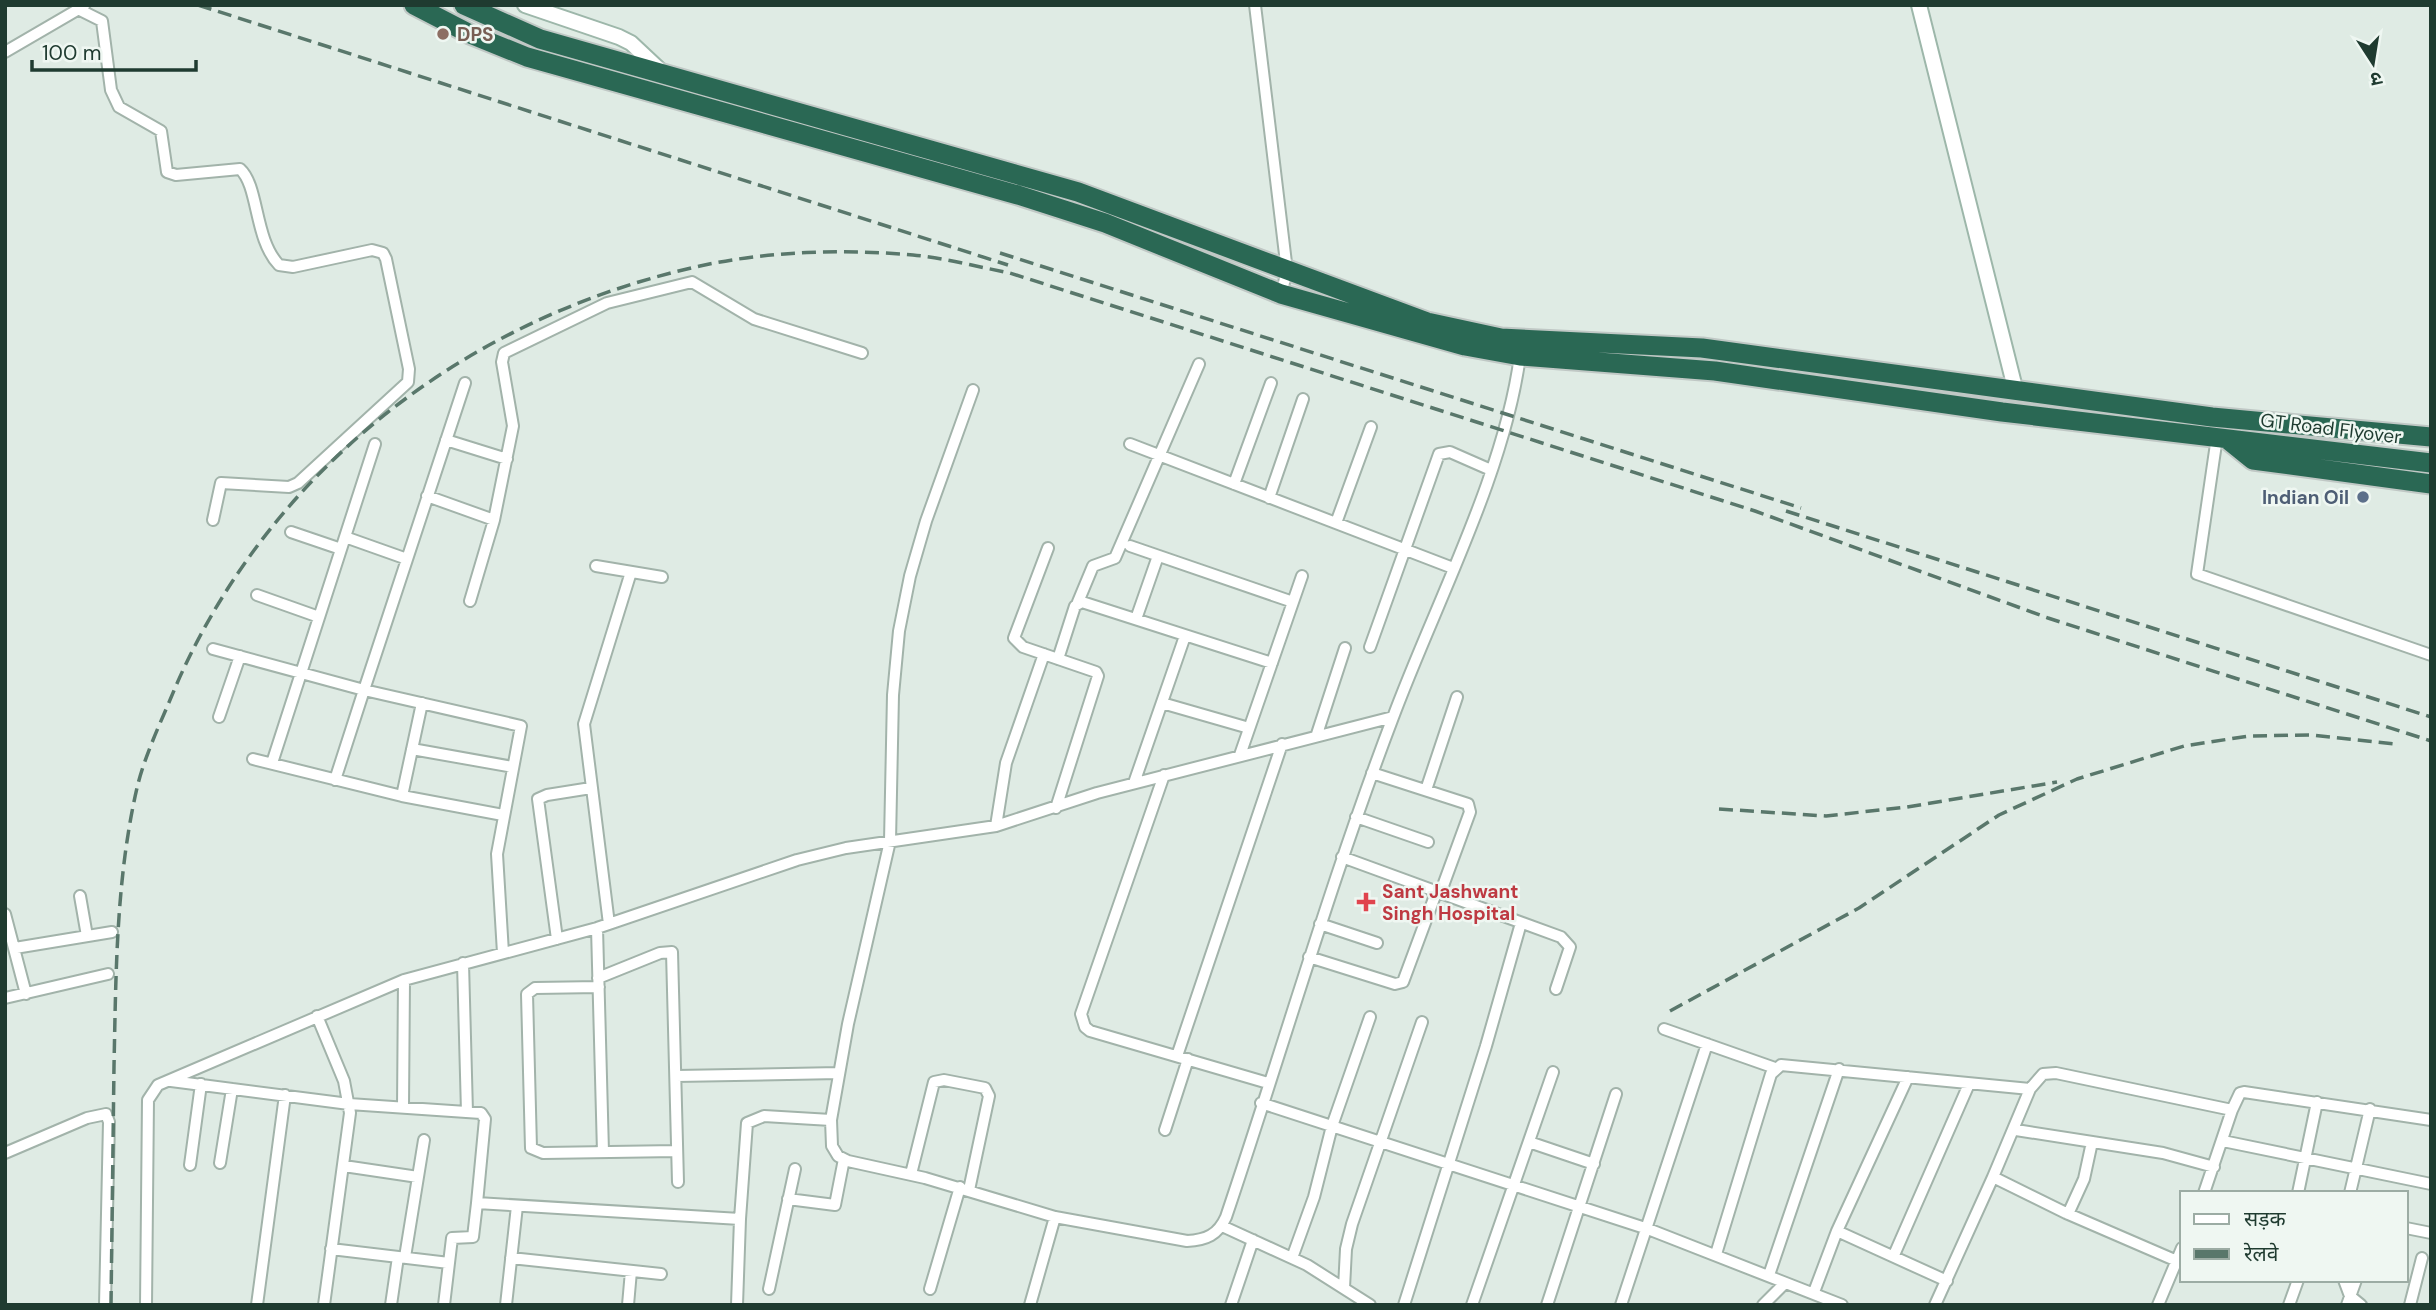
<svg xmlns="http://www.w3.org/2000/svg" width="2436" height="1310" viewBox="0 0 2436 1310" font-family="'DM Sans','Noto Sans Devanagari',sans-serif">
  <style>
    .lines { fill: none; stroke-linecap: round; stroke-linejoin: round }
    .street-casing { stroke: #a2b3aa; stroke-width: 14 }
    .secondary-casing { stroke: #9db7aa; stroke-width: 18 }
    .highway-casing { stroke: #c0c8c5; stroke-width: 23 }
    .street { stroke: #fff; stroke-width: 10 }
    .secondary { stroke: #fff; stroke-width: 14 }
    .highway { stroke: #2a6854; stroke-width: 19 }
    .rail { stroke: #59776b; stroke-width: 3.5; stroke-dasharray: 14 7; stroke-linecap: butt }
    .education-dot { fill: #8d6e63; stroke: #eff7f2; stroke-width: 2.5 }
    .service-dot { fill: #5c6f8a; stroke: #eff7f2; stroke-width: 2.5 }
    .health-dot { fill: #e0444e; stroke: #eff7f2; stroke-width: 2.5 }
    .labels { text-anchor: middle; stroke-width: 5; stroke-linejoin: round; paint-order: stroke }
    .education-label { font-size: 19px; font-weight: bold; fill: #785e54; stroke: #eff7f2; text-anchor: start }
    .street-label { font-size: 19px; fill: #1f3b30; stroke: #eff7f2 }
    .service-label { font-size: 19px; font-weight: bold; fill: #4e5e75; stroke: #eff7f2; text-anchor: end }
    .health-label { font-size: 19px; font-weight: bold; fill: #be3a42; stroke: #eff7f2; text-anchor: start }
  </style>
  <rect width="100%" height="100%" fill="#dfebe4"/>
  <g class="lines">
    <g class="street-casing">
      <path id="street" d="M 1255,5 L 1287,271 L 1281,294
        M 80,10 L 102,21 L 111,90 L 119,107 L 161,131 L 167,172 L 176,175 L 240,169 C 259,186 254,239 279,265 L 293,267 L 372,250 L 383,253 L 386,259 L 409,369 L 408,382 L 298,483 L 289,487 L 221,483 L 213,520
        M 5,52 L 84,6
        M 465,383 L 364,690 L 521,726 L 497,854 L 503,953
        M 973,390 L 926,521 L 910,576 L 899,631 L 893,695 L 890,841 L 848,1024 L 831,1120 L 832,1146 L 838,1156 L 848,1161 L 925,1178 L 1055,1217 L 1187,1241 C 1206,1240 1218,1235 1226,1217 C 1282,1051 1330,883 1392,720 C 1434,606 1504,476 1520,356
        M 2217,437 L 2197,574 L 2431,655
        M 446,440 L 507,459
        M 1130,444 L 1453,568
        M 1234,484 L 1271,383
        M 427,496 L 494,520 L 470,601
        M 1269,498 L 1303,399
        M 494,520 L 513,426 L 502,362 L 504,353 L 607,303 L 692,282 L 754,319 L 862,353
        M 1336,523 L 1371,427
        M 291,532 L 341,549
        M 345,537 L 407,559
        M 1130,546 L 1293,602
        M 1048,548 L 1014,638 L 1023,647 L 1096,672 L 1098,676 L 1056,808
        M 596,566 L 662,577
        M 257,595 L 319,617
        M 1078,602 L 1093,566 L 1115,558 L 1199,364
        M 1136,619 L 1158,556
        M 1370,647 L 1439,454 L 1450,452 L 1491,470
        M 213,649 L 364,690 L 335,780
        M 1058,659 L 1075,606 L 1082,602 L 1272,663
        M 1162,703 L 1249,728
        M 219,717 L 240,656
        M 1317,734 L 1345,648
        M 412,749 L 513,767
        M 1240,755 L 1302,576
        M 253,759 L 402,796 L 503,815
        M 272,763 L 375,444
        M 1372,773 L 1468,804 L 1470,812 L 1440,894
        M 1164,775 L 1081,1014 L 1085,1027 L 1090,1031 L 1268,1083
        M 1134,783 L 1185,636
        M 1426,790 L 1457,697
        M 402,796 L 422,703
        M 1356,817 L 1428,842
        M 996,826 L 1006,763 L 1044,654
        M 1342,857 L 1561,937 L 1570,947 L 1556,989
        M 80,896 L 87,936
        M 5,914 L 26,994
        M 609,924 L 584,724 L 631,572
        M 1320,924 L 1377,943
        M 597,928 L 603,1152
        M 557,939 L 538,799 L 547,795 L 591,788
        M 15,948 L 112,932
        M 1309,957 L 1395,984 L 1403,982 L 1436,893
        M 463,963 L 467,1112
        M 598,978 L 660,953 L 672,952 L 678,1182
        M 599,987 L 535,988 L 527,994 L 531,1148 L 543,1153 L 677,1151
        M 5,998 L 108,974
        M 317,1016 L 344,1081 L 350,1113 L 324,1305
        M 1664,1029 L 1775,1068
        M 1177,1056 L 1282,744
        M 676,1076 L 839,1073
        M 171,1081 L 349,1104 L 481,1113 L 485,1119 L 477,1203
        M 2030,1089 L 1993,1177 L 2066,1213 L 2177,1261
        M 1261,1103 L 1648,1229 L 1842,1305
        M 403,1108 L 404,980
        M 1165,1130 L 1188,1059
        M 2016,1130 L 2163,1153 L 2214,1167
        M 2223,1141 L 2431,1184
        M 1529,1142 L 1594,1164
        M 5,1153 L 87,1118 L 106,1114 L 109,1122 L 105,1305
        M 220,1163 L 232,1089
        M 190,1165 L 201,1084
        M 344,1166 L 418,1177
        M 911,1174 L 934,1082 L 944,1080 L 985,1088 L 989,1096 L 969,1190
        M 2204,1193 L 2232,1110
        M 2298,1193 L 2317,1102
        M 2350,1193 L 2370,1109
        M 788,1199 L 835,1205 L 844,1159
        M 2068,1214 L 2084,1179 L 2092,1142
        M 1222,1226 L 1307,1265 L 1370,1305
        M 2406,1228 L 2431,1233
        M 1837,1231 L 1947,1281
        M 331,1249 L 449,1263 L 452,1238 L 473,1237 L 477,1203 L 740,1219 L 747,1123 L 764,1116 L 831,1120
        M 1716,1254 L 1771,1074 L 1781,1065 L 2030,1089 L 2043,1074 L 2056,1073 L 2232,1110 L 2240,1093 L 2244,1092 L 2431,1120
        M 1894,1255 L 1969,1084
        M 405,1257 L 424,1140
        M 511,1258 L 661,1274
        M 1292,1258 L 1314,1197 L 1332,1126 L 1370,1017
        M 1769,1275 L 1839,1069
        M 2344,1280 L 2350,1296 L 2361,1305
        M 1344,1288 L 1346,1249 L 1352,1224 L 1422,1022
        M 769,1289 L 795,1169
        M 930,1289 L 960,1187
        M 1814,1292 L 1837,1231 L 1908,1077
        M 146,1305 L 148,1100 L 158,1085 L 404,980 L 597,928 L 797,860 L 846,848 L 996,826 L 1097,793 L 1393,717
        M 257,1305 L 285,1095
        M 391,1305 L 398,1257
        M 444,1305 L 449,1263
        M 506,1305 L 517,1206
        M 628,1305 L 631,1271
        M 737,1305 L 740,1219
        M 1030,1305 L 1055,1217
        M 1231,1305 L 1253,1240
        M 1404,1305 L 1486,1046 L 1521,923
        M 1472,1305 L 1553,1072
        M 1547,1305 L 1616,1094
        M 1621,1305 L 1707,1044
        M 1763,1305 L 1785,1283
        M 1935,1305 L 1993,1177
        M 2158,1305 L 2182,1248
        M 2289,1305 L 2298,1280
        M 2347,1305 L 2356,1280
        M 2410,1305 L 2422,1258"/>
    </g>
    <g class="secondary-casing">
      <path id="secondary" d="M 525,5 L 619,37 L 631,43 L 663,73
        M 1919,5 L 2016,392"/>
    </g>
    <g class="highway-casing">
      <path id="highway" d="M 414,5 L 470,34 L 527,57 L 1018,195 L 1105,223 L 1281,294 L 1465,346 L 1520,356 L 1715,371 L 2002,412 L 2431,463
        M 464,5 L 540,39 L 1078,192 L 1427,322 L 1501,338 L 1702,348 L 2212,417 L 2431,437
        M 2227,439 L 2253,460 L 2431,484"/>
    </g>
    <use href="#street" class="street"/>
    <use href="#secondary" class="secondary"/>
    <use href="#highway" class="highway"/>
    <path class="rail" d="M 198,5 L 1008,265
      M 1000,253 L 1801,508
      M 1786,511 L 2431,717
      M 1719,809 L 1826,816 L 1907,807 L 2057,782
      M 1670,1011 L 1859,908 L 1999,815 L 2077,779 L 2184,746 L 2249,736 L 2311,735 L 2395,744
      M 111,1305 C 112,1225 113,1146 114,1066 C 116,973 116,879 137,788 C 145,754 162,720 175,688 C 270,468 468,317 700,266 C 768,251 844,249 913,255 C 945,258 978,267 1010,273 L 1755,511 L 2048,618 L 2431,741"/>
  </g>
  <circle class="education-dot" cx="443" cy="34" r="7"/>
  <circle class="service-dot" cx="2363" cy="497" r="7"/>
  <path class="health-dot" d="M1362.5 891.5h7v7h7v7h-7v7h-7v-7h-7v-7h7z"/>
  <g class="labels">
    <g class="education-label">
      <text x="457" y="41">DPS</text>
    </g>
    <g class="street-label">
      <text transform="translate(2331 428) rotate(7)" y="7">GT Road Flyover</text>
    </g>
    <g class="service-label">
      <text x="2349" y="504">Indian Oil</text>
    </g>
    <g class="health-label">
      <text x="1382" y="898">Sant Jashwant<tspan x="1382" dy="22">Singh Hospital</tspan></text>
    </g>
  </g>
  <rect width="2436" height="1310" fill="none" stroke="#1f3b30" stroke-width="14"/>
  <rect x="2180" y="1191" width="228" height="91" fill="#eff7f2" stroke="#9caca4" stroke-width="2"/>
  <rect x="2194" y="1214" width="35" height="10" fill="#ffffff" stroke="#9caca4" stroke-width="2"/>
  <text x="2244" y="1226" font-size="21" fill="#1f3b30">सड़क</text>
  <rect x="2194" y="1249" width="35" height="10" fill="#59776b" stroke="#9caca4" stroke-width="2"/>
  <text x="2244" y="1261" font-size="21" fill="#1f3b30">रेलवे</text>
  <g transform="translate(2373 63) rotate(168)" stroke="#eff7f2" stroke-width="5" paint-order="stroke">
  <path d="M0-5L12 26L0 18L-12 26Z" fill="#1f3b30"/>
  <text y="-10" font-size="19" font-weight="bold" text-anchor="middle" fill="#1f3b30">उ</text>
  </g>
  <path d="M32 60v10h164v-10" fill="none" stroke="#1f3b30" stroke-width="3.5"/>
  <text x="42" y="60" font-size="21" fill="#1f3b30" stroke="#eff7f2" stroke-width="5" paint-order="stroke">100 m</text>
</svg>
